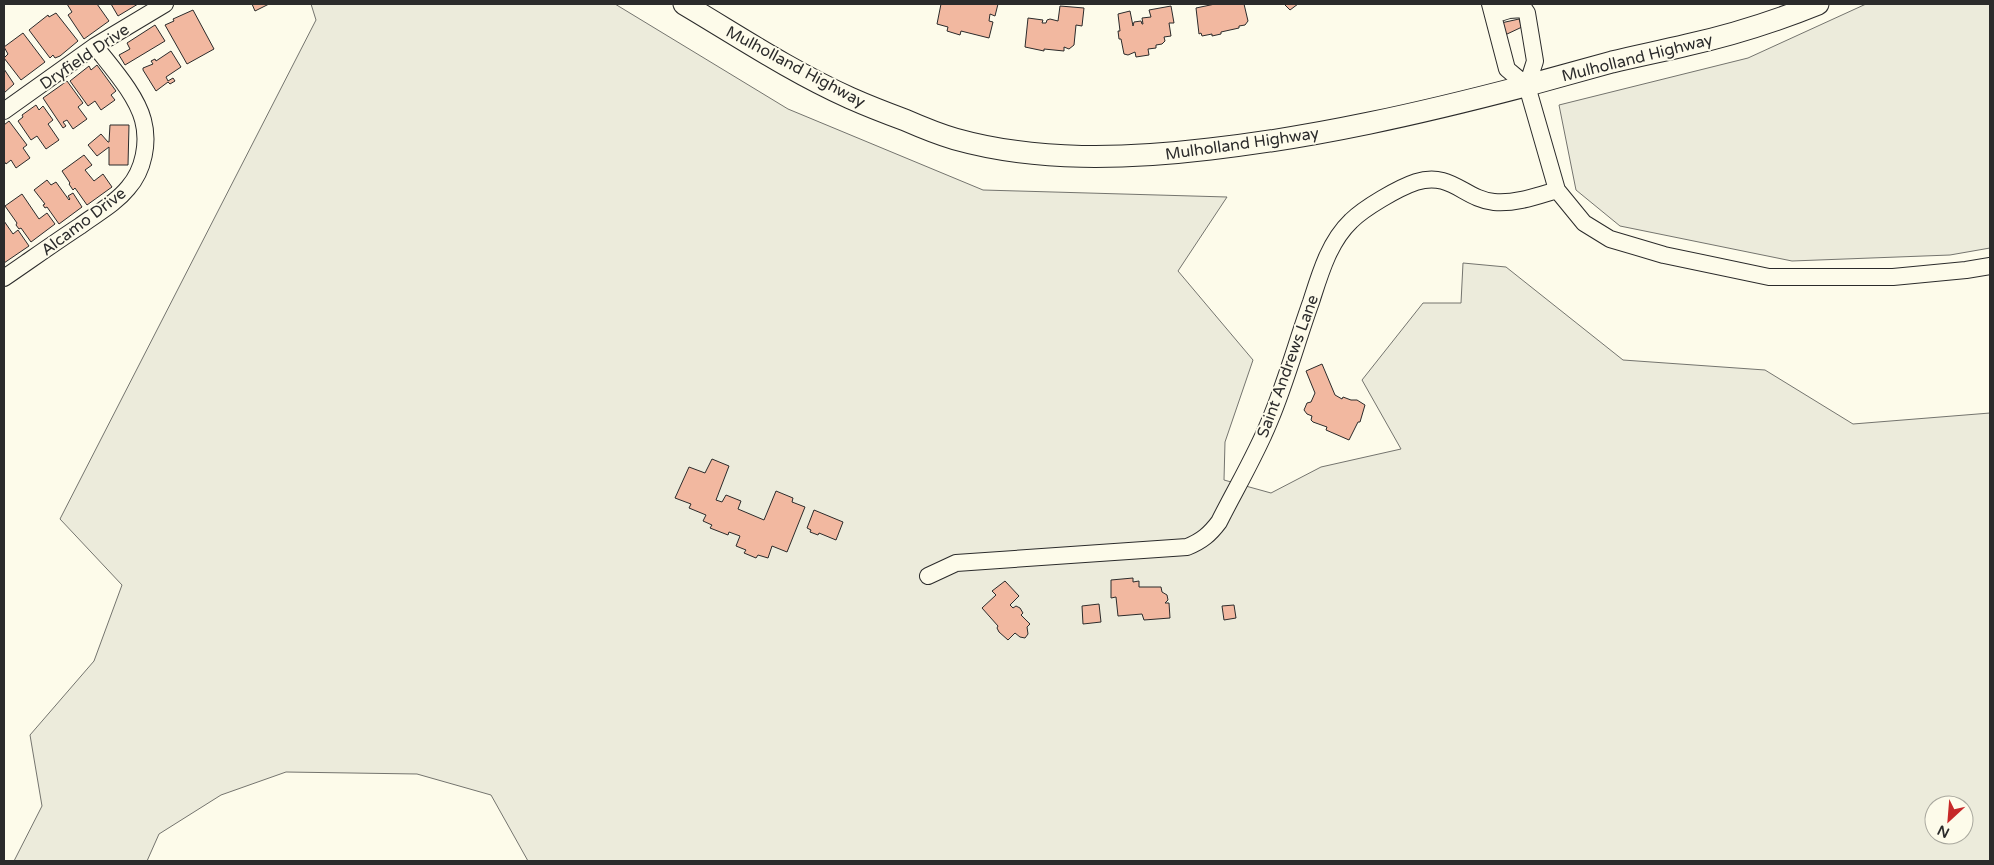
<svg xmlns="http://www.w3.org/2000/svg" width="1994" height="865" viewBox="0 0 1994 865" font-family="'Varela Round',sans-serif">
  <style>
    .green { fill: #ecebdb; stroke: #74746e; fill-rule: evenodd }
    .building { fill: #f2b8a0; stroke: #2b2b2b }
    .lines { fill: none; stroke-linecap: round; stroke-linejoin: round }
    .minor-casing { stroke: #2b2b2b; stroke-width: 18 }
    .major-casing { stroke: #2b2b2b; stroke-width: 23 }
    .minor { stroke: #fdfbea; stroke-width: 16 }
    .major { stroke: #fdfbea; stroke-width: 21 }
    .labels { text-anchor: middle; stroke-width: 4; stroke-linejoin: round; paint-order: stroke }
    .street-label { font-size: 16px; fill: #2b2b2b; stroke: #fdfbea }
  </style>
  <rect width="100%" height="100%" fill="#fdfbea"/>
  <path class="green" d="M 311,4 L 615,4 L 788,109 L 983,190 L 1227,197 L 1178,271 L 1253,360 L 1225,442 L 1224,480 L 1271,493 L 1321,467 L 1401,449 L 1362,380 L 1423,303 L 1461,303 L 1463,263 L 1506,267 L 1623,360 L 1765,370 L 1853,424 L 1990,413 L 1990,861 L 528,861 L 491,795 L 417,774 L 286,772 L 221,795 L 159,834 L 147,861 L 14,861 L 42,806 L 30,735 L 94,661 L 122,585 L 60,519 L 316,20 ZM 1934,805 L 1964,805 L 1964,835 L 1934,835 Z
    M 1866,4 L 1990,4 L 1990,248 L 1950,255 L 1792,261 L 1620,226 L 1576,190 L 1559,105 L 1748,58 Z"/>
  <path class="building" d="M 67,4 L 97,4 L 109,21 L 84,39 L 68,15 L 72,12 Z
    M 111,4 L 138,4 L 118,16 Z
    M 252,4 L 269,4 L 255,11 Z
    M 941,4 L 998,4 L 995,16 L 990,14 L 989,21 L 993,22 L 989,38 L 961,31 L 960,35 L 947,31 L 948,27 L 937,24 Z
    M 1215,4 L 1244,4 L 1248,21 L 1245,25 L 1239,26 L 1239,28 L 1221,32 L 1221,34 L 1212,36 L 1212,34 L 1202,36 L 1201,33 L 1199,34 L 1196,8 Z
    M 1284,4 L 1298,4 L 1290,10 Z
    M 1060,6 L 1084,8 L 1082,26 L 1076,25 L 1074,45 L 1069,49 L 1064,47 L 1064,51 L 1044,49 L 1044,51 L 1025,47 L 1028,18 L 1043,20 L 1042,23 L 1046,23 L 1047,20 L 1050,19 L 1058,21 Z
    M 1171,6 L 1174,23 L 1169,23 L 1171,36 L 1164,37 L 1165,41 L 1162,44 L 1156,45 L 1156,48 L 1148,49 L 1149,55 L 1136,57 L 1135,52 L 1128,55 L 1124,54 L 1121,39 L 1119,39 L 1118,31 L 1120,31 L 1118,14 L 1130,11 L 1133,26 L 1134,22 L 1141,21 L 1142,24 L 1143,24 L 1142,18 L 1151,17 L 1149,10 Z
    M 193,10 L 214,49 L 187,64 L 165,25 L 174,21 L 173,19 Z
    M 56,13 L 78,41 L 60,56 L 55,58 L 53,55 L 50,58 L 29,30 L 48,15 L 49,17 Z
    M 1519,19 L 1522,27 L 1505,35 L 1501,23 Z
    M 155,25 L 165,41 L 125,65 L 119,55 L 130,49 L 127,43 Z
    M 23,33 L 45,62 L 21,80 L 4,58 L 8,54 L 4,47 Z
    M 171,51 L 181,67 L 166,77 L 168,81 L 173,78 L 175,81 L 170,84 L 168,82 L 156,91 L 143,70 L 143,68 L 153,64 L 151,61 L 155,59 L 156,61 Z
    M 97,65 L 116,91 L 111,95 L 115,100 L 101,110 L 95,101 L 88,106 L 70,81 L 89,66 L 91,70 Z
    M 4,69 L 14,84 L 4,93 Z
    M 67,81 L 83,103 L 78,107 L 87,119 L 73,129 L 67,120 L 63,122 L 66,126 L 63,128 L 43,98 Z
    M 36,105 L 39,110 L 43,106 L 53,120 L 48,124 L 59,140 L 46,149 L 37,136 L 31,140 L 18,121 L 23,117 L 22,115 Z
    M 9,121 L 27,145 L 23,148 L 30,158 L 16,168 L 11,160 L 6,164 L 4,161 L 4,125 Z
    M 110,125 L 129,125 L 128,165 L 109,165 L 109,147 L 97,156 L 88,145 L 101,134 L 108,142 L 109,142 Z
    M 84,155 L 92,165 L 85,170 L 94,181 L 103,174 L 112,187 L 87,205 L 75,188 L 73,190 L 69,184 L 70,183 L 62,171 Z
    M 47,180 L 51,185 L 56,182 L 69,200 L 70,199 L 68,196 L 73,193 L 82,207 L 59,224 L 47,207 L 45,208 L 43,205 L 45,204 L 34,190 Z
    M 22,194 L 39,219 L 47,213 L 55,224 L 31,242 L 21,228 L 19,229 L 16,225 L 17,223 L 5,206 Z
    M 4,221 L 13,234 L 18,230 L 29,246 L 4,263 Z
    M 1322,364 L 1335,395 L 1342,399 L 1343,397 L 1351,400 L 1357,400 L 1365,405 L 1360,422 L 1358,422 L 1349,440 L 1326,430 L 1327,427 L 1313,422 L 1311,420 L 1312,416 L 1307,414 L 1304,410 L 1307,403 L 1311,402 L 1315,393 L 1306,371 Z
    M 712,459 L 729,466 L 716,500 L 722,502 L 726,495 L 741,501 L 738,509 L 764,520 L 776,491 L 793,498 L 792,502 L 805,507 L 787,552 L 772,546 L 768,558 L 758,555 L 756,558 L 744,553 L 746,550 L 736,546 L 740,536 L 729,532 L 728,535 L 710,528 L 712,525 L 703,521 L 706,515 L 689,508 L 691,504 L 675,498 L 689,467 L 705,473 Z
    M 814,510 L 843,522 L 836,540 L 819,533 L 818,535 L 810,532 L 811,530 L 807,528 Z
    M 1133,578 L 1133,582 L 1139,581 L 1139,587 L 1161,587 L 1162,592 L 1167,595 L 1168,600 L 1165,603 L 1169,603 L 1170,618 L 1144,620 L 1142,614 L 1118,616 L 1116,597 L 1111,598 L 1111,580 Z
    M 1005,581 L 1019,596 L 1010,605 L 1013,608 L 1016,606 L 1020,608 L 1023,613 L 1021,615 L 1030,624 L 1027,627 L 1028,634 L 1025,638 L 1020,637 L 1015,633 L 1008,640 L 999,632 L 997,628 L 998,626 L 982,608 L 996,595 L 992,591 Z
    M 1099,604 L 1101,622 L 1083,624 L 1082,606 Z
    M 1234,605 L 1236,618 L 1224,620 L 1222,606 Z"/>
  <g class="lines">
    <g class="minor-casing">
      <path id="minor" d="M 1490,4 L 1507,69 L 1527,86
        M 1521,4 L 1527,13 L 1535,61 L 1527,86
        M 1493,15 L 1509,10 L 1524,9
        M 1527,86 L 1557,190 L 1584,223 L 1610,239 L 1664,255 L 1769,277 L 1893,277 L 1966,270 L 1990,266
        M 4,111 L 95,46 L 165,4
        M 4,278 C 29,261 54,243 80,226 C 96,214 115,204 128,188 C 144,170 149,142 143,120 C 136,94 111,67 95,46
        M 928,576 L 956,563 L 1187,547 C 1202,541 1210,534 1219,522 C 1236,488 1256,455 1270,420 C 1286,382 1297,341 1311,302 C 1320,274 1329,242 1351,221 C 1364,208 1398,188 1416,182 C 1451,171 1464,199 1494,202 C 1515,204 1537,196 1557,190"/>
    </g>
    <g class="major-casing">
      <path id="major" d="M 684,4 C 738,36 792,72 850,98 C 868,106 886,113 905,120 C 921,127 938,134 955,139 C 1037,162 1126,159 1210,149 C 1317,137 1422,113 1525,86 C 1554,78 1583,70 1612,62 C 1637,56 1662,51 1687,45 C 1732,35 1776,21 1818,4"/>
    </g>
    <use href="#minor" class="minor"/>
    <use href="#major" class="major"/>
  </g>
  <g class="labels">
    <g class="street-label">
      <text transform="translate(84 56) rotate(-34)" y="6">Dryfield Drive</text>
      <text transform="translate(1637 57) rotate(-14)" y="6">Mulholland Highway</text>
      <text transform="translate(796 66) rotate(28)" y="6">Mulholland Highway</text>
      <text transform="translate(1242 143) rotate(-8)" y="6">Mulholland Highway</text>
      <text transform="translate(83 221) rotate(-37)" y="6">Alcamo Drive</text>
      <text transform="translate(1287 366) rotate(-70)" y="6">Saint Andrews Lane</text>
    </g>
  </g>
  <rect width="1994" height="865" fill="none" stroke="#2b2b2b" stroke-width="10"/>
  <g transform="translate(1949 820) rotate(206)"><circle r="24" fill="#fdfbea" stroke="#a9a89e"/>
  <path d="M0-4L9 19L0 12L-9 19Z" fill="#c62828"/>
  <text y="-8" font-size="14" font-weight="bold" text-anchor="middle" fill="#2b2b2b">N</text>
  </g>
</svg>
